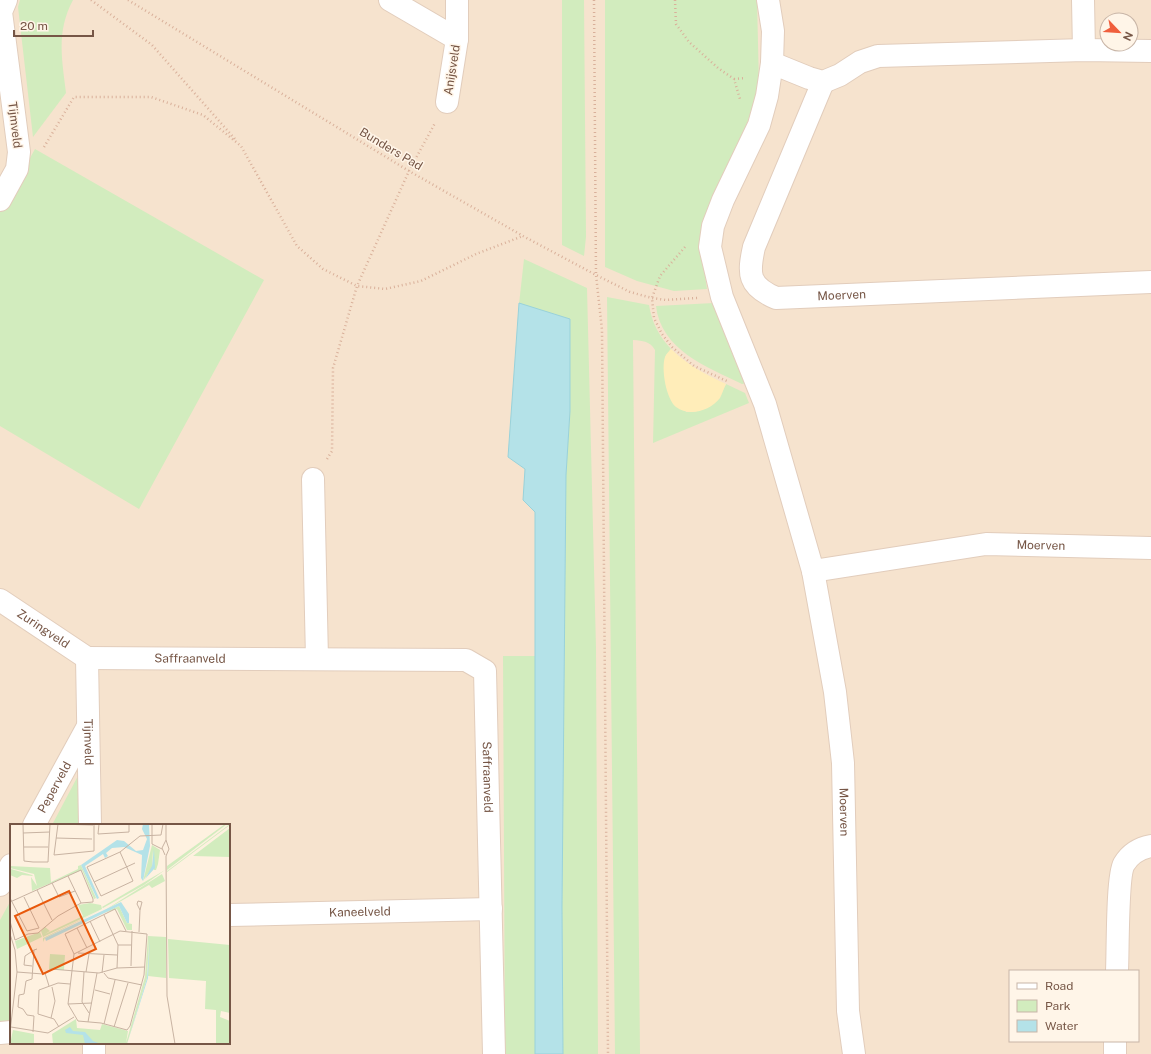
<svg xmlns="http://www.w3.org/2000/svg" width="1151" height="1054" viewBox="0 0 1151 1054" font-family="'Public Sans',sans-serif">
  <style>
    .residential { fill: #f6e3ce; fill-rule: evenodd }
    .green { fill: #d2ecbe }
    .sand { fill: #ffedb9 }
    .water { fill: #b4e2e8; stroke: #99d2da }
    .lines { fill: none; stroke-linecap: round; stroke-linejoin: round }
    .street-casing { stroke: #e2cdbc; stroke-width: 24 }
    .path { stroke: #d9b09a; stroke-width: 2.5; stroke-dasharray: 1 3; stroke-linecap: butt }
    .street { stroke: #fff; stroke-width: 22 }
    .labels { text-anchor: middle; stroke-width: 3; stroke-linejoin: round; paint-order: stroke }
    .street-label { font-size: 12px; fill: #765646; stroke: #fff5e8 }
    .inset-road { fill: none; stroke: #c8b3a2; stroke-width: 1 }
    .view { fill: #e8590c; fill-opacity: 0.15; stroke: #e8590c; stroke-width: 2 }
    .inset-edge { fill: none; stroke: #765646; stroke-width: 2 }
  </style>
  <rect width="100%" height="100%" fill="#fef1e0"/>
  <path class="residential" d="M 0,0 L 1151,0 L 1151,1054 L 0,1054 ZM 1107,20 L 1131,20 L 1131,44 L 1107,44 ZM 11,825 L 229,825 L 229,1043 L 11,1043 ZM 1010,971 L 1138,971 L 1138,1041 L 1010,1041 Z"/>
  <path class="green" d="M 20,0 L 73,0 C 56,32 62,59 66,93 L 33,137 L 18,7 Z
    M 562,0 L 584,0 L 586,237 L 584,256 L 562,245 Z
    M 605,0 L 757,0 L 759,86 L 744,133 L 700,242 L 707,289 L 674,291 L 637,281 L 605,267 Z
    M 35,149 L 264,280 L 139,509 L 0,426 L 0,212 Z
    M 524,259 L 587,288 L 596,648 L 598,1054 L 563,1054 L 562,907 L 566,475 L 570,411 L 570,319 L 519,304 Z
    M 607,297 L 649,305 C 652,323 659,336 671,349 L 665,357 L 686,412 C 707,413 718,401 726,384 L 745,393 L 749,403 L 653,443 L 655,350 C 650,341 643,341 633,340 L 640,1054 L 615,1054 Z
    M 714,303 L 747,383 L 742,384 C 707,367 661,350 656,306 Z
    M 503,656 L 535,656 L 535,1054 L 505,1054 Z
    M 80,772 L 90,825 L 52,825 Z
    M 11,900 L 11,1021 L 0,1021 L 0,920 Z"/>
  <path class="sand" d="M 671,349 C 688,365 704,374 726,384 C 724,388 722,394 720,398 C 710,411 689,417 676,407 C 666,399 661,368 665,357 C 666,354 669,351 671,349 Z"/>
  <path class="water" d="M 519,303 L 570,319 L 570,411 L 566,475 L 562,907 L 563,1054 L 535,1054 L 535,512 L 523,500 L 525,469 L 508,457 Z"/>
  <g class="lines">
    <g class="street-casing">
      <g id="street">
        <path d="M 390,0 L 457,39 L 447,102"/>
        <path d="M 457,0 L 457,39"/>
        <path id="s1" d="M 768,0 L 773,31 L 772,63 L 767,96 L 759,125 L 723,200 L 713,226 L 710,247 L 722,297 L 765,404 L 813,571 L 835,692 L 843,763 L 848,1011 L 854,1054"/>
        <path d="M 1083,0 L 1084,50"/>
        <path d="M 772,63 L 809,78 L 823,82 L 840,75 L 860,62 L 878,56 L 1084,50 L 1151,51"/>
        <path id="s2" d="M 823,82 L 754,247 C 748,274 748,286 776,298 L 1151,282"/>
        <path d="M 0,200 L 17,169 L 19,152 L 1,12 L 6,0"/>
        <path d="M 313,479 L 317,659"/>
        <path id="s3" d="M 813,571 L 986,544 L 1151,548"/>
        <path id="s4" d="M 0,600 L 87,658"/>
        <path id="s5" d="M 87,658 L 466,660 L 485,671 L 494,1054"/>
        <path id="s6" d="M 87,658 L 90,825"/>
        <path id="s7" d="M 34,825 L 87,728"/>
        <path d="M 0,885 L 11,865"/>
        <path id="s8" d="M 229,915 L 491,909"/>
        <path d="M 1117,971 C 1118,952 1117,876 1124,864 C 1130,854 1140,848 1151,846"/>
        <path d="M 0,1033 L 11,1032"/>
        <path d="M 94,1043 L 94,1054"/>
        <path d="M 1115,1054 L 1115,1041"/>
      </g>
    </g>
    <path class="path" d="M 91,0 L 152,45 L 235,139
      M 128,0 L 409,171 L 523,236 L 596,275 L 630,292 L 652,298 L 666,300 L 698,298
      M 594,0 L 596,275 L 602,330 L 608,1054
      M 675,0 L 676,24 L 689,42 L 718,68 L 734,79 L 740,99
      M 734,79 L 746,78
      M 44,147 L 74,97 L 151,97 L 203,115 L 241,146 L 297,246 L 323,269 L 357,286 L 385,289 L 421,281 L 476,254 L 523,236
      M 685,247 L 660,276 L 652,298 L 654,318 L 662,334 L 672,347 L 694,366 L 729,382
      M 327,459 L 332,451 L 333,368 L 357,286 L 409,171 L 435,123"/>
    <use href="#street" class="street"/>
  </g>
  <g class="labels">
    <g class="street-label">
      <text transform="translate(452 70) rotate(-81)" y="4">Anijsveld</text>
      <text transform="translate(15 125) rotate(83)" y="4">Tijmveld</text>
      <text transform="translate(391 149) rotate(31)" y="4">Bunders Pad</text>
      <text dy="4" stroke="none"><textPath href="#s2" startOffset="308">Moerven</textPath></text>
      <text dy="4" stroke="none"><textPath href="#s3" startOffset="230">Moerven</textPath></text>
      <text dy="4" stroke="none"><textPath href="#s4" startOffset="52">Zuringveld</textPath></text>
      <text dy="4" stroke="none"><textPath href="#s5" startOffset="103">Saffraanveld</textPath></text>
      <text dy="4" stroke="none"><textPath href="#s6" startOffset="84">Tijmveld</textPath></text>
      <text dy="4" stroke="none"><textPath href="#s5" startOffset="507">Saffraanveld</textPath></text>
      <text dy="4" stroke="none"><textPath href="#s7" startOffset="43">Peperveld</textPath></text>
      <text dy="4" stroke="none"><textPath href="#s1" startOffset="843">Moerven</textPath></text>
      <text dy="4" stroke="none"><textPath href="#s8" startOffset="131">Kaneelveld</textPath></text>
    </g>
  </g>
  <g transform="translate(10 824)">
    <rect width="220" height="220" fill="#fef1e0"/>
    <path d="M 215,0 L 217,0 L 157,46 L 157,42 ZM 220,0 L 220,1 L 157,48 L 157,47 ZM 220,4 L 220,33 L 183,32 ZM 142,21 L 150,26 L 148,40 L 146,46 L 144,46 L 143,26 L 142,44 L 133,57 ZM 71,41 L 86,74 L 84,75 L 72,46 L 22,67 L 21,53 L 27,62 L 24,50 L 0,44 L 0,42 L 40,44 L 41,58 L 68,45 L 68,42 ZM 1,45 L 22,51 L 23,52 L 12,51 L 7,54 L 0,51 ZM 155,46 L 134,61 L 93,84 L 92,83 ZM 152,50 L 155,57 L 142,64 L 139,61 L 92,88 ZM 80,79 L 91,81 L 92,85 L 33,113 L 31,107 L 35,103 L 40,107 L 35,110 L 73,92 L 68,81 ZM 109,82 L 117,99 L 122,100 L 122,106 L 117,106 L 107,85 L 93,89 ZM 91,86 L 35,114 L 33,118 L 33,114 ZM 30,108 L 32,113 L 7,125 L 5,117 ZM 138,112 L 156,113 L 156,154 L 138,152 L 139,114 L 137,154 L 117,220 L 43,220 L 42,210 L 66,195 L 67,204 L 90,206 L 92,200 L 118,207 L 116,219 L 135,153 ZM 158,115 L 220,121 L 220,189 L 211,187 L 210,193 L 220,197 L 220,220 L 206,220 L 206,186 L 195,185 L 196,157 L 159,154 ZM 40,130 L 55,131 L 54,146 L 39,145 ZM 3,206 L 24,210 L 24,220 L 0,220 Z" fill="#d2ecbe"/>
    <path d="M 133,0 L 139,0 L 140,22 L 133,57 L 131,54 L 132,31 L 114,23 L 102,24 L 96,29 L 98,32 L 95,34 L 93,30 L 75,42 L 89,74 L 87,75 L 71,41 L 107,16 L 114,17 L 126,27 L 133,26 L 137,15 L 132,5 ZM 144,25 L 145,44 L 135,55 L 142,42 ZM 111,78 L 119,90 L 119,99 L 117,99 L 109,82 L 36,117 L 35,114 ZM 140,113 L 138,154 L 117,220 L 137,154 ZM 60,203 L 63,207 L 75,208 L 83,217 L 91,220 L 75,220 L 73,211 L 56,209 L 55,206 Z" fill="#b4e2e8"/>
    <path class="inset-road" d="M 13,0 L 14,37 L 23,38 L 38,38 L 40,0M 48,0 L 44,31 L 84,27 L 84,0M 48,0 L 83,1M 89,0 L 88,10 L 119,8 L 119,0M 142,0 L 142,20 L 152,25M 13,9 L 40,8M 46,14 L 82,15M 156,16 L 159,25 L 156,32 L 157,172 L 165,220M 14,23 L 38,23M 110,28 L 123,57 L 91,72 L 77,43 L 110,28 L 130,12 L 151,11 L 153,0M 155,31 L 152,24 L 156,16 L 156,0M 58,52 L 71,79M 84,58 L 125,39M 42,59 L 49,73 L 65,67M 27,66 L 42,96M 14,73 L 29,104 L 17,107M 0,74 L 17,107M 128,77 L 132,78 L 130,86 L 127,80 ZM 0,78 L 71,46 L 83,75 L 83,78 L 71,79 L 48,92 L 28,109 L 18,110 L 5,116 L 0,97M 94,91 L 108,121M 80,97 L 90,118M 67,104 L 77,124M 110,107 L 137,110 L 134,151 L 120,202 L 117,206 L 91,199 L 68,197 L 58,180 L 64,130 ZM 129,108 L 130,86M 0,110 L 5,126 L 7,148 L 0,208M 68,129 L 107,131M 64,130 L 55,110 L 105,85 L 116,107M 22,142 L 14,141 L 15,132 L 24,126M 121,142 L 122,107M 107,144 L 108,121 L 122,121M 7,148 L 33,150 L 41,145 L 89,149 L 107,144 L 135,143M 76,148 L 79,130M 35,149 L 39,162M 92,149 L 94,131M 94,149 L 98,154 L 132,161M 85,166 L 100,170M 72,178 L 74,148M 72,178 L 79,189M 58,180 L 82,179M 41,194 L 45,177 L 42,163M 78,198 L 87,149M 94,200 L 105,156M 1,203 L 38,209 L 64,193M 49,203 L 44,195 L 28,190 L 29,166 L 48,159 L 60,160M 104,203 L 118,159M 23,208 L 24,192 L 17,191 L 13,185 L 8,183 L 9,171 L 14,170 L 16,157 L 22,155 L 24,126 L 27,125"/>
    <path class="view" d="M 59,67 L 86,125 L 33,150 L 5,92 Z"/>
    <rect width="220" height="220" class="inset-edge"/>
  </g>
  <rect x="1009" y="970" width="130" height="72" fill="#fff5e8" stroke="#c8b5a7"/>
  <rect x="1017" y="983" width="20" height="6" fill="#ffffff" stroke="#c8b5a7"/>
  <text x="1045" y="990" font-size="12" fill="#765646">Road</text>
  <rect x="1017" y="1000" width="20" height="12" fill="#d2ecbe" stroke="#c8b5a7"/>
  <text x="1045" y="1010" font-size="12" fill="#765646">Park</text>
  <rect x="1017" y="1020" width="20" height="12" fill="#b4e2e8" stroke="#c8b5a7"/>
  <text x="1045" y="1030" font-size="12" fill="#765646">Water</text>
  <g transform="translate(1119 32) rotate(115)"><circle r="19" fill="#fff5e8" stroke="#c8b5a7"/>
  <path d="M0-3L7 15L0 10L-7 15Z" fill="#f05f3d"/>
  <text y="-6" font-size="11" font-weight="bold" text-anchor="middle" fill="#765646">N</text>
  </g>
  <path d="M14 30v6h79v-6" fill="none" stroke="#765646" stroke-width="2"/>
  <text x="20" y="30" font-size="12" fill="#765646" stroke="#fff5e8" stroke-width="3" paint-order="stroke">20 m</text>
</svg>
